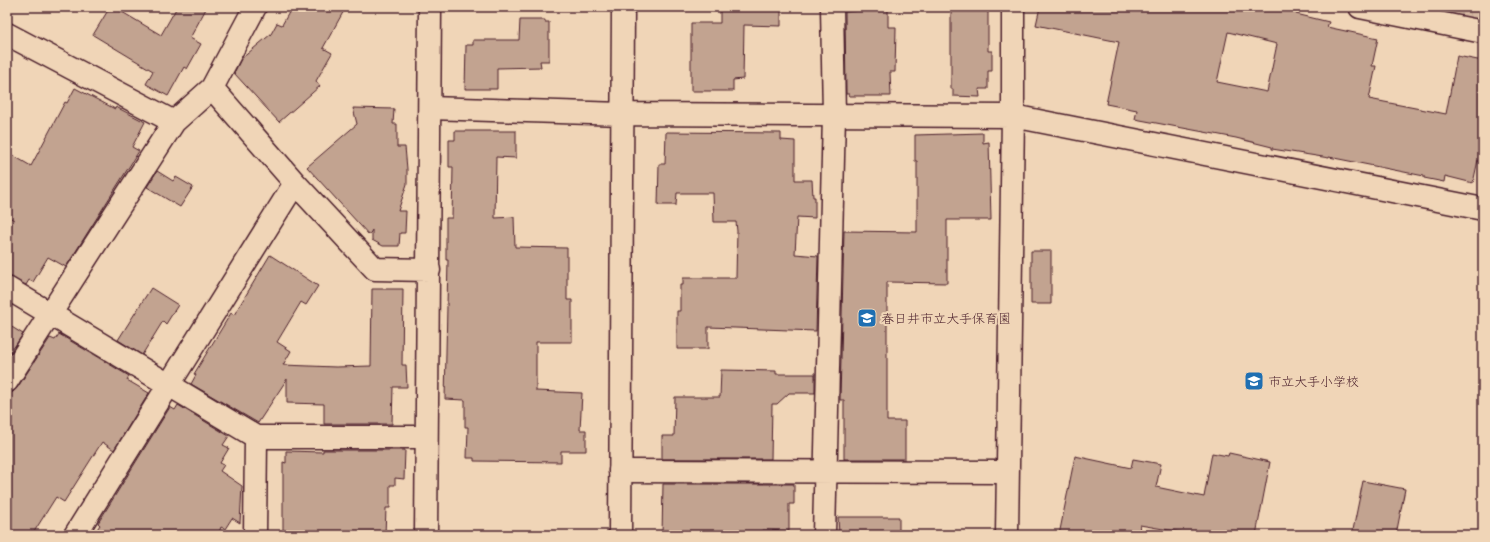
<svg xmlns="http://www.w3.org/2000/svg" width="1490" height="542" viewBox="0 0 1490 542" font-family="Mali,'Klee One',sans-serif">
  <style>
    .green { fill: url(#green-dots); stroke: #906b66 }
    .building { fill: #c2a390; stroke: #4a1f2b; fill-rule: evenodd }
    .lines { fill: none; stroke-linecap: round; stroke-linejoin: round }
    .minor-casing { stroke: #4a1f2b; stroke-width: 25 }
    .tertiary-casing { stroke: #4a1f2b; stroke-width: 25 }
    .minor { stroke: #f0d5b7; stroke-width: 22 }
    .tertiary { stroke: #f0d5b7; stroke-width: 22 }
    .labels { text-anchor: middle; stroke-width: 4; stroke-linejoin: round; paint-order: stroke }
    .poi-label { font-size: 13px; fill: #4a1f2b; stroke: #f0d5b7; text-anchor: start }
  </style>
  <defs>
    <pattern id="green-dots" width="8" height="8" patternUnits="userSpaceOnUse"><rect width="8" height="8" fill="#d5b7a0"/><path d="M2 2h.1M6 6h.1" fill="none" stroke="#b89d8a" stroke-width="1.8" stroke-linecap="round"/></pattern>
  </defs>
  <rect width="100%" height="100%" fill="#f0d5b7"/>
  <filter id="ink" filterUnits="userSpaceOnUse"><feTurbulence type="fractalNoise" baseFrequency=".025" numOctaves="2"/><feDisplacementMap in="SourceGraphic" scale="8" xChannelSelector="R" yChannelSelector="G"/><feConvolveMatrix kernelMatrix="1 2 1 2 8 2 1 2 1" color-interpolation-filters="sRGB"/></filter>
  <g filter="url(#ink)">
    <path class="green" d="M 1414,7 L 1483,7 L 1483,23 Z"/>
    <path class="building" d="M 110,7 L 115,11 L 117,9 L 161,35 L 177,7 L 207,7 L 190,38 L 201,44 L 187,69 L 184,67 L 168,96 L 146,84 L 153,71 L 93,35 Z
      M 292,7 L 346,7 L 323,48 L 332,53 L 316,81 L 320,86 L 279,122 L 234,73 L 241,59 L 271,34 L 277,23 L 282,25 Z
      M 720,7 L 781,7 L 781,26 L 744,25 L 743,79 L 733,80 L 733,91 L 691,91 L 691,23 L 720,23 Z
      M 856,7 L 888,7 L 888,27 L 896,27 L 895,72 L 890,72 L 891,96 L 849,96 L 849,94 L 846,94 L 845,12 L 856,11 Z
      M 951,7 L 988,7 L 988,51 L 992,51 L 992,71 L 988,71 L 988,89 L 979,89 L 980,97 L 953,96 L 953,89 L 951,89 Z
      M 1040,7 L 1298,7 L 1296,14 L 1329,22 L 1327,27 L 1378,38 L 1372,66 L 1376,66 L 1369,99 L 1446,114 L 1457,56 L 1483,61 L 1483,161 L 1478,160 L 1473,183 L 1445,176 L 1444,182 L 1424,178 L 1424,176 L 1329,157 L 1329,158 L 1272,149 L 1272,147 L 1236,138 L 1135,119 L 1137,110 L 1106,104 L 1119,42 L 1036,25 ZM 1228,32 L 1277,44 L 1267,92 L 1217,82 Z
      M 520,20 L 545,20 L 545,22 L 549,22 L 549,61 L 540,61 L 541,67 L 497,68 L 497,89 L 465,89 L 466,45 L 473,45 L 473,40 L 519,40 Z
      M 75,88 L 115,109 L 116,107 L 145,122 L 132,147 L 139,151 L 66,267 L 48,257 L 33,282 L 29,280 L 26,285 L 7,276 L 7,231 L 14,220 L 7,216 L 7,152 L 31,166 L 65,102 L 67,103 Z
      M 353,108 L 394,109 L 393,124 L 397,124 L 397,147 L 405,147 L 407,169 L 407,184 L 398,211 L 406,211 L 405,233 L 400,233 L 399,246 L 383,246 L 372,240 L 372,230 L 369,235 L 307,167 L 357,124 Z
      M 455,131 L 516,131 L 516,158 L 496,157 L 495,218 L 514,217 L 515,247 L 567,248 L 567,300 L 572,300 L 572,342 L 536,342 L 536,391 L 582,393 L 580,430 L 586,430 L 586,451 L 561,451 L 561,462 L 474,461 L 474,458 L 467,458 L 468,427 L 465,427 L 465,400 L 445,399 L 448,260 L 446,260 L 446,218 L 452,218 L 453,167 L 449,167 L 449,140 L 455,140 Z
      M 666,132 L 781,133 L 781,140 L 795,141 L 795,180 L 812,180 L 813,197 L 815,197 L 815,218 L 797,217 L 795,254 L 818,256 L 816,331 L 708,327 L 708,349 L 677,349 L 677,311 L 680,311 L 680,285 L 683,285 L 683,278 L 736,278 L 737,231 L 736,222 L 714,222 L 713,193 L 677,193 L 676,205 L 658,205 L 659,164 L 665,164 Z
      M 983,133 L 983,143 L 989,142 L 991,220 L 947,220 L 947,283 L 887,282 L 887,421 L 905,421 L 905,459 L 844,459 L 844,400 L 840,400 L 844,231 L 917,232 L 917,161 L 915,161 L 915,135 Z
      M 157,171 L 173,181 L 176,177 L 193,187 L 180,207 L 147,187 Z
      M 1031,251 L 1051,251 L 1051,304 L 1031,304 Z
      M 270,255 L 318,286 L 306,305 L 301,302 L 277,342 L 291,351 L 283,365 L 336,367 L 371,366 L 372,289 L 403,289 L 402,365 L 406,365 L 407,387 L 393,387 L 392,424 L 324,424 L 324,404 L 287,403 L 287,379 L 258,423 L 191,384 L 196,375 L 194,374 L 231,313 L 234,315 Z
      M 151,288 L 178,305 L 166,324 L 163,321 L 142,355 L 118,340 Z
      M 7,324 L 23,334 L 7,358 Z
      M 59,334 L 129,376 L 127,380 L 149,393 L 114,450 L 102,442 L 64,502 L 56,497 L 32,535 L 7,535 L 7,393 L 13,392 L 17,388 L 50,338 L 55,340 Z
      M 721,370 L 776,371 L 776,374 L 815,374 L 815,393 L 789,393 L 777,404 L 772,404 L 771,459 L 662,459 L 662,436 L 674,436 L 675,397 L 720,397 Z
      M 178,405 L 229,436 L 223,445 L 229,448 L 220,463 L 224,465 L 220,471 L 242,486 L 240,523 L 232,518 L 225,529 L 221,527 L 218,535 L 93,535 L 100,525 L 98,523 L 170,407 L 175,410 Z
      M 323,450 L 405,450 L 404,479 L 395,478 L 395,485 L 390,485 L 390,508 L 386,508 L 385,535 L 283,535 L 283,462 L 286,463 L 286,451 L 323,452 Z
      M 1212,453 L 1228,456 L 1229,453 L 1270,462 L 1256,535 L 1181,535 L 1181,532 L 1140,525 L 1138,535 L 1059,535 L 1075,456 L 1131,468 L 1133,459 L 1161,464 L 1156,487 L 1204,497 Z
      M 1363,481 L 1405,489 L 1396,535 L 1352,535 Z
      M 663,484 L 794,484 L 794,504 L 789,504 L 789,531 L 762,530 L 762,535 L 662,535 Z
      M 838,517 L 899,517 L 899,535 L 839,535 Z"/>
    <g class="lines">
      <g class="minor-casing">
        <path id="minor" d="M 1360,7 L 1483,32
          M 7,34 L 174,122
          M 212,88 L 295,183 L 375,269 L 429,270
          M 7,288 L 256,437 L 426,437
          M 7,381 L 174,122 L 212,88 L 255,7
          M 620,471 L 1007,472
          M 75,535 L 295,183
          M 255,535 L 256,437
          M 426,535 L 430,7
          M 824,535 L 834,115 L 832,7"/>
      </g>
      <g class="tertiary-casing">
        <path id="tertiary" d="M 430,108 L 622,114 L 1013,116 L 1483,209
          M 620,535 L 623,7
          M 1007,535 L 1013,116 L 1013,7"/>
      </g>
      <use href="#minor" class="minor"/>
      <use href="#tertiary" class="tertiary"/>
    </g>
  </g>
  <defs>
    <g id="school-square" transform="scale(1)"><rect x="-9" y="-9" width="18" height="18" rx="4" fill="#1f6fb2" stroke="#f0d5b7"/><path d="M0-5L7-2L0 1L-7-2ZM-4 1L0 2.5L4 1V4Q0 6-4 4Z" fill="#fff"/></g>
  </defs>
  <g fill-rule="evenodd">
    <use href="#school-square" x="867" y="318"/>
    <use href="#school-square" x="1254" y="381"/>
  </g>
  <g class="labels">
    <g class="poi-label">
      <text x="881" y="323">春日井市立大手保育園</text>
      <text x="1268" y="386">市立大手小学校</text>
    </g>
  </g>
  <rect width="1490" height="542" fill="none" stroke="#f0d5b7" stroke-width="24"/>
  <rect x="12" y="12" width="1466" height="518" fill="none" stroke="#4a1f2b" stroke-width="1.5" filter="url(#ink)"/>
</svg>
